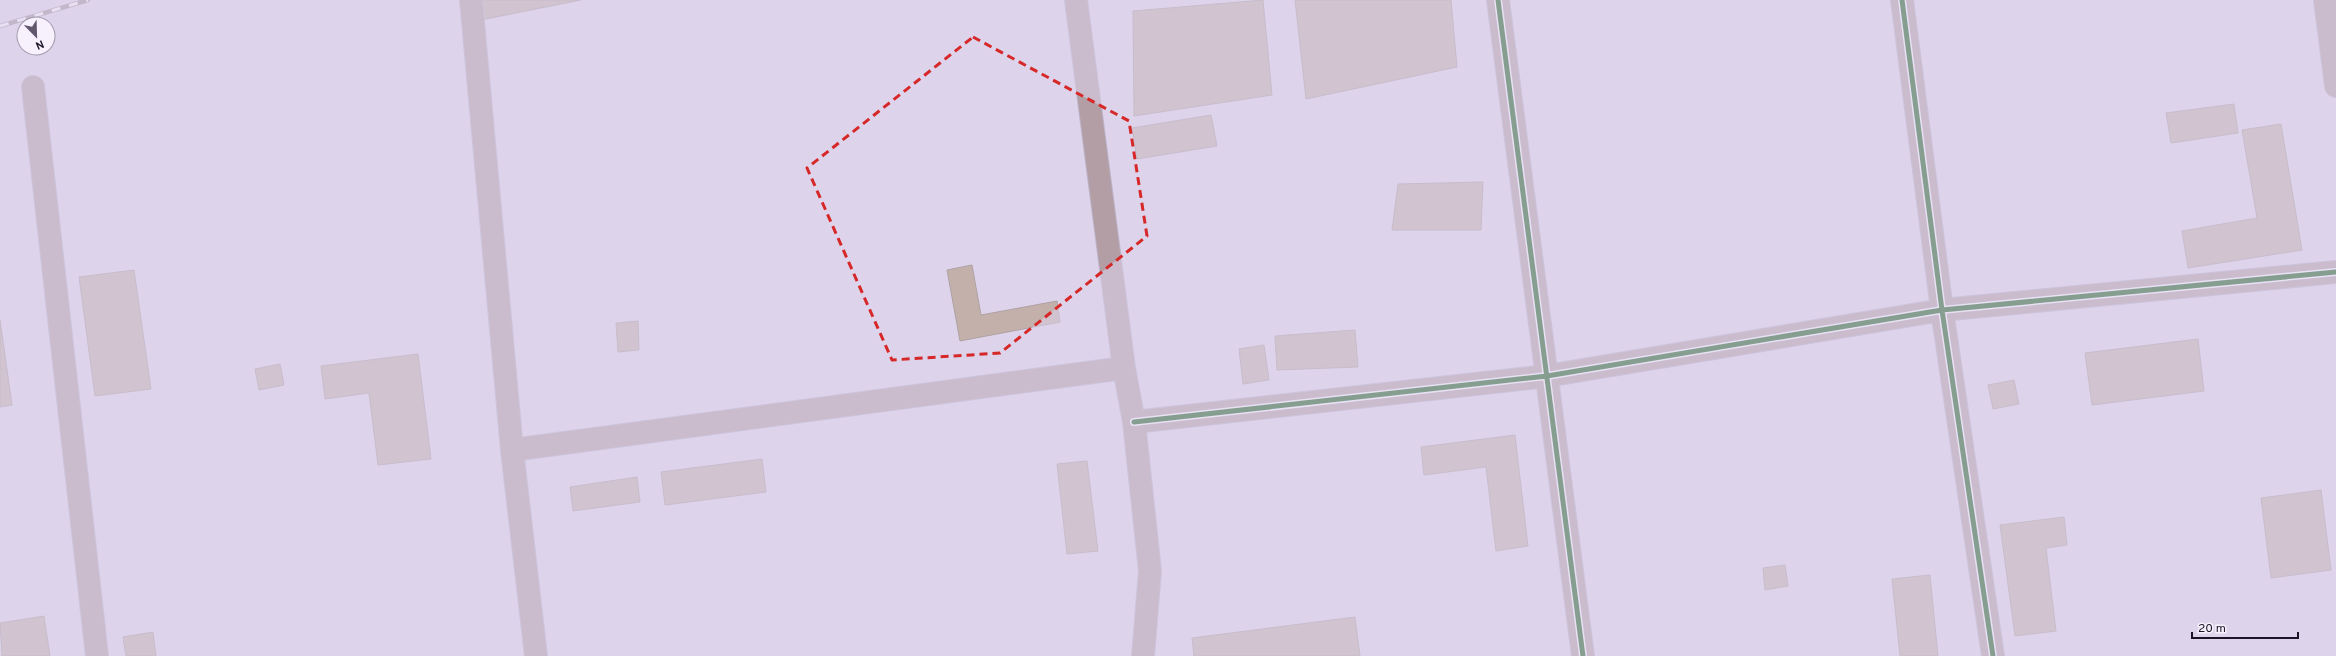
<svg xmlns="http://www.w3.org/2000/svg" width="2336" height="656" viewBox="0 0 2336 656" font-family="Overpass,sans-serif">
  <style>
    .building { fill: #c4b0aa; stroke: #aea1a4 }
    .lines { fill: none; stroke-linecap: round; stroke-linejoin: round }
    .minor-casing { stroke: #bbb3c7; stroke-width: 24 }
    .minor { stroke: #b39ea6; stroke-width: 22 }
    .rail-casing { stroke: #a595a0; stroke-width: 4.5 }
    .rail { stroke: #f6f1fd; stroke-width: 3; stroke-dasharray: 9; stroke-linecap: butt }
    .cycleway-casing { stroke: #f6f1fd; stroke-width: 8 }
    .cycleway { stroke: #1b5e20; stroke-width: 5 }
    .marked { fill: none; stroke: #d62828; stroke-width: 3; stroke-dasharray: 8 5; stroke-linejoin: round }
  </style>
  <rect width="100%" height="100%" fill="#ddd4ec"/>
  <path class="building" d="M 477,0 L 581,0 L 481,20 Z
    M 1263,0 L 1272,95 L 1134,116 L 1133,11 Z
    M 1295,0 L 1451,0 L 1457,67 L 1306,99 Z
    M 2234,104 L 2238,133 L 2171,143 L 2166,113 Z
    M 1211,115 L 1217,146 L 1137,159 L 1132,128 Z
    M 2281,124 L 2302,250 L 2188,268 L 2182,231 L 2257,218 L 2242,130 Z
    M 1483,182 L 1481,230 L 1392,230 L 1398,184 Z
    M 972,265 L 981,315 L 1057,301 L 1060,322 L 960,341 L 947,270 Z
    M 134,270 L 151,389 L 95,396 L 79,277 Z
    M 0,320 L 12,405 L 0,407 Z
    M 638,321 L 639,350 L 618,352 L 616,323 Z
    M 1355,330 L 1358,367 L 1277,370 L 1275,336 Z
    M 2198,339 L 2204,391 L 2092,405 L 2085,353 Z
    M 1264,345 L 1269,380 L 1243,384 L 1239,349 Z
    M 418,354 L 431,459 L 378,465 L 369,393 L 325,399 L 321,366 Z
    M 280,364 L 284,385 L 259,390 L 255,369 Z
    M 2014,380 L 2019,404 L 1993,409 L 1988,385 Z
    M 1515,435 L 1528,546 L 1496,551 L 1486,467 L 1424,475 L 1421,447 Z
    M 762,459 L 766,492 L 665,505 L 661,472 Z
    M 1087,461 L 1098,551 L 1067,554 L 1057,464 Z
    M 637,477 L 640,502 L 573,511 L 570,487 Z
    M 2321,490 L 2331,570 L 2271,578 L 2261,498 Z
    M 2064,517 L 2067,545 L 2046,548 L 2056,631 L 2015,636 L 2000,525 Z
    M 1785,565 L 1788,586 L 1765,590 L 1763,568 Z
    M 1930,575 L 1938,656 L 1900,656 L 1892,579 Z
    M 44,616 L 50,656 L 2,656 L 0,623 Z
    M 1355,617 L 1360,656 L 1194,656 L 1192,638 Z
    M 153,632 L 156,656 L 126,656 L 123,637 Z"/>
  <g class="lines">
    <g class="minor-casing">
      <path id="minor" d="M 471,0 L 512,450 L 536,656
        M 1076,0 L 1124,368 L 1134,422 L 1150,571 L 1143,656
        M 1498,0 L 1583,656
        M 1902,0 L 1942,310 L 1993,656
        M 2325,0 L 2336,86
        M 33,87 L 97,656
        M 1134,422 L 1547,376 L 1942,310 L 2336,272
        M 512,450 L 1124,368"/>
    </g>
    <use href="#minor" class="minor"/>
    <g class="rail-casing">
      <path id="rail" d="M 0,26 L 88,0"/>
    </g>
    <use href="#rail" class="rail"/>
    <g class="cycleway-casing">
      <path id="cycleway" d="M 1498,0 L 1583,656
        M 1902,0 L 1942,310 L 1993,656
        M 1134,422 L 1547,376 L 1942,310 L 2336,272"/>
    </g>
    <use href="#cycleway" class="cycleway"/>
  </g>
  <path d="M0 0H2336V656H0ZM 973,37 L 1129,121 L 1147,236 L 1000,353 L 892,360 L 807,168 Z" fill="#ddd4ec" fill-opacity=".55" fill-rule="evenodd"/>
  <path class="marked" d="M 973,37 L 1129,121 L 1147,236 L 1000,353 L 892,360 L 807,168 Z"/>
  <g transform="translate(36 36) rotate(157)"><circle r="19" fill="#f6f1fd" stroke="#9f98a7"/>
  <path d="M0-3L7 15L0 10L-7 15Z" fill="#60576c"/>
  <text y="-6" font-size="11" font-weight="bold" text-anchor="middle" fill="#1c1327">N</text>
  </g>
  <path d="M2192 632v6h106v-6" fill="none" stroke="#1c1327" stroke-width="2"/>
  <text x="2198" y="632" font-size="12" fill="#1c1327" stroke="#f6f1fd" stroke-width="3" paint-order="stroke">20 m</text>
</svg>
